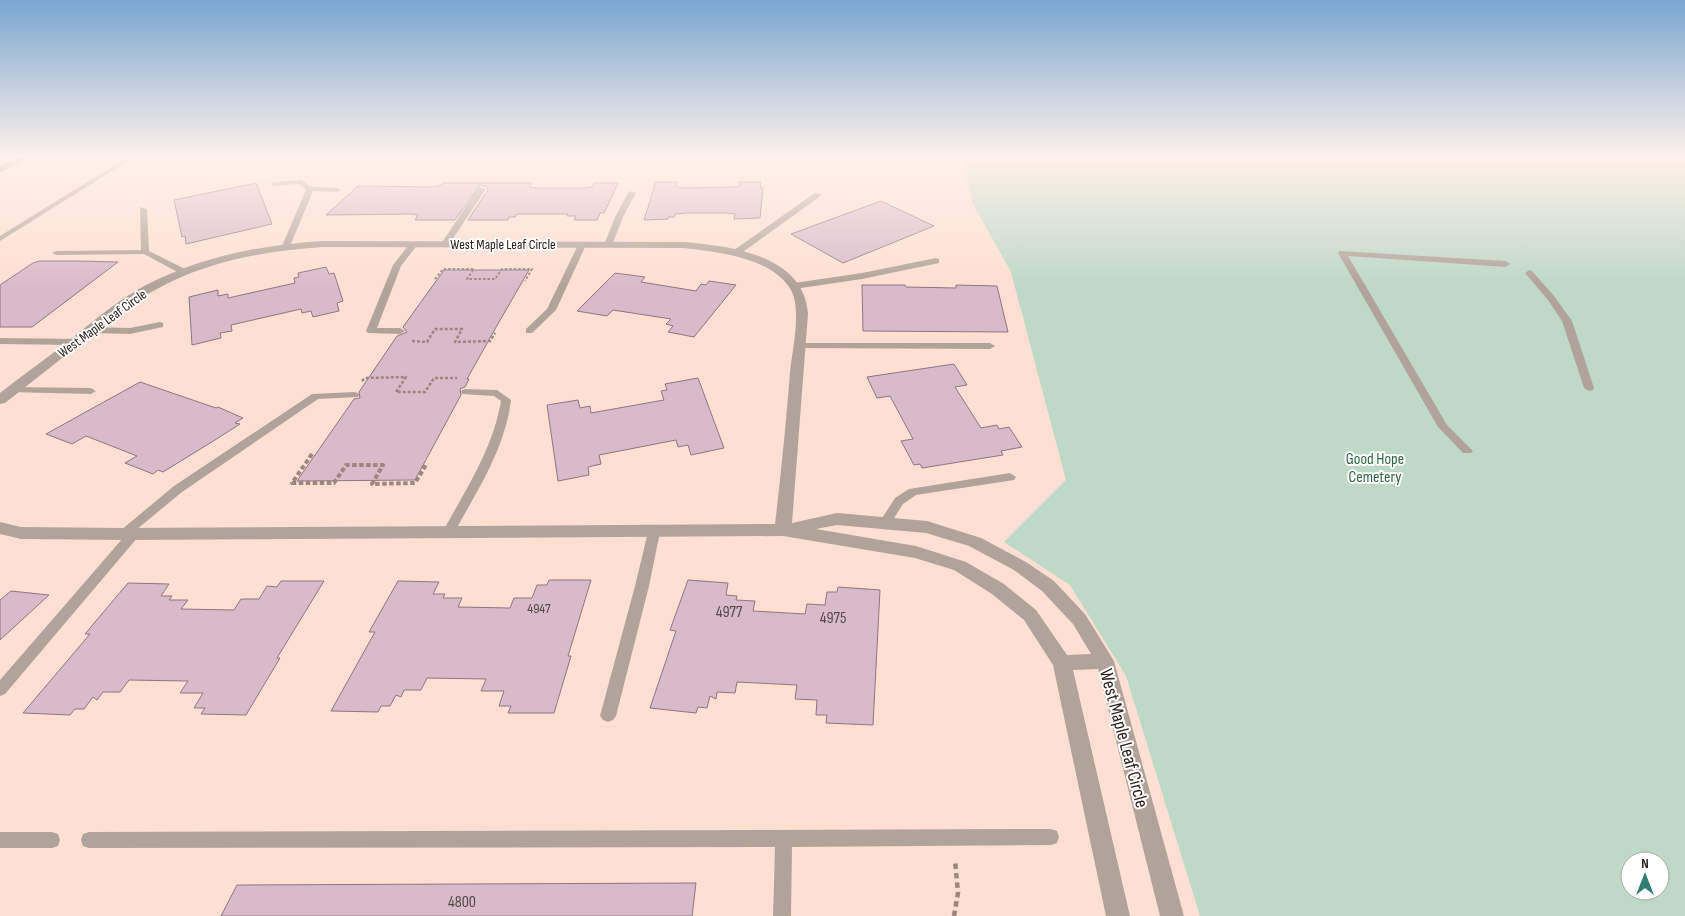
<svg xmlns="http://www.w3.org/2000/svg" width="1685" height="916" viewBox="0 0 1685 916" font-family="'Sofia Sans Condensed',sans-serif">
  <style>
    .green { fill: #bed9c6; fill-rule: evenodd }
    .building { fill: #d8bbca; stroke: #8f7483 }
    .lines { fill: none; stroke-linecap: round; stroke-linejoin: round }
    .path-far3 { stroke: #9d877d; stroke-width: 2; stroke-dasharray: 2.5 2; stroke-linecap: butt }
    .path-far2 { stroke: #9d877d; stroke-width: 2.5; stroke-dasharray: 3 2; stroke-linecap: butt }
    .path-far1 { stroke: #9d877d; stroke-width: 4; stroke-dasharray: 4.5 2.5; stroke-linecap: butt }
    .path { stroke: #9d877d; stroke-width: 4.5; stroke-dasharray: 5.5 4; stroke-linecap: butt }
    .lane { fill: #b2a39a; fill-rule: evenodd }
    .street { fill: #b2a39a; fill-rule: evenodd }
    .secondary { fill: #988274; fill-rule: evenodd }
    .labels { text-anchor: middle; stroke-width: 4; stroke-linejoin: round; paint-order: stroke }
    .far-street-label { font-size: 14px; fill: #2b201b; stroke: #fff }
    .number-label { font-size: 14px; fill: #564747 }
    .park-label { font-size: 16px; fill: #2d6443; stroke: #fff }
    .near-number-label { font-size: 16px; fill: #564747 }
    .near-street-label { font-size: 19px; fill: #2b201b; stroke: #fff }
  </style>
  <rect width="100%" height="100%" fill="#fedfd1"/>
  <path class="green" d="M 962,158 L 1685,158 L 1685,916 L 1200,916 L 1126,676 L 1070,585 L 1004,542 L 1066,480 L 1011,272 L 973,204 ZM 1630,861 L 1660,861 L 1660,891 L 1630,891 Z"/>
  <path class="building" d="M 656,182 L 677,182 L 676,187 L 683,188 L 732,187 L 739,186 L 740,182 L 761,182 L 760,188 L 763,188 L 760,218 L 734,219 L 735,214 L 726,213 L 687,213 L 675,214 L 674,217 L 668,217 L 668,219 L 644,220 Z
    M 256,183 L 272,224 L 186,244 L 185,236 L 182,237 L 174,200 Z
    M 444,183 L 532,183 L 529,187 L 535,188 L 584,188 L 592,187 L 594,183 L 618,183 L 604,213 L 600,213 L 597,220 L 574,220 L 576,216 L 567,216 L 568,214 L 517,214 L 515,217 L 509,217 L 508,220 L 468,220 L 488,190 L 487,187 L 480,185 L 455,220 L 415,220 L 418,215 L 412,214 L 326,215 L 358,186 L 435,187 Z
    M 881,201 L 934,226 L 843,263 L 791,234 Z
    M 39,261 L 80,261 L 118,262 L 32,327 L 0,327 L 0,285 L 33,263 Z
    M 326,267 L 329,274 L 334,273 L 343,301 L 337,303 L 339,311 L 313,317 L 311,311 L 302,313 L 301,309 L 231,325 L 232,331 L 220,333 L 221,338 L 192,345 L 189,297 L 218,290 L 218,296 L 228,294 L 228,298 L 295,283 L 294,278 L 299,277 L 298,273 Z
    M 444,270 L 529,270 L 495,329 L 467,379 L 469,379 L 465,387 L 460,389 L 461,395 L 415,480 L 297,481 L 354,399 L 360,398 L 359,392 L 397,336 L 407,332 L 403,327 Z
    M 615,273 L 645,277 L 641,282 L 696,291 L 701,284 L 706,285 L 709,281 L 736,285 L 694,337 L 668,332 L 673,326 L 666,324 L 671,319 L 613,310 L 607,316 L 577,311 Z
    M 862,285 L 905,285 L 906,287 L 956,288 L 956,285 L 997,286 L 1008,332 L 863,331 Z
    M 954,364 L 967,385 L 955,387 L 981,428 L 997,425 L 999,429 L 1009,427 L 1022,447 L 1001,451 L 1003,455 L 922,468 L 920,464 L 914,465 L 901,441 L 913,439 L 890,396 L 877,398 L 867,377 Z
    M 698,378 L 724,448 L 691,455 L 688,445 L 678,447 L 676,440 L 599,455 L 601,464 L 588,467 L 589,475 L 558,481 L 547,405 L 578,400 L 580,408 L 590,406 L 591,413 L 664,400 L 661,391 L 667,390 L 665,384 Z
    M 140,382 L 216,408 L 218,407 L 243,418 L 235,423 L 240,424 L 215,440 L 163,472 L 158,470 L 153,474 L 125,463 L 137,456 L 86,436 L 72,444 L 46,434 Z
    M 549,580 L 591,580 L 568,656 L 571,656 L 554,713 L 508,713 L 511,706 L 499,706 L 504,691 L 481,691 L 486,679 L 427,678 L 421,690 L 404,690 L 401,697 L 396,695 L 390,706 L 381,706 L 378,712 L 331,711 L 375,632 L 369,632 L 398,581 L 439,582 L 433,594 L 445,594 L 443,598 L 462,598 L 458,607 L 510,608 L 514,598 L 532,598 L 537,585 L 547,585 Z
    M 688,580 L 728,583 L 726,595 L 737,596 L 736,600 L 755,601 L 753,611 L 805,614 L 807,604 L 825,605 L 827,592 L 837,592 L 838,587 L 880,590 L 873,725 L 826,723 L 827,715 L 816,715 L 817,700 L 795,699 L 797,685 L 737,682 L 735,693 L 717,692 L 716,699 L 710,696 L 707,708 L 698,707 L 696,713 L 650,708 L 676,631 L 670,630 Z
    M 281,581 L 324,581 L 277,658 L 280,658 L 246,715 L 201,714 L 205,708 L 194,708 L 203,693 L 180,693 L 188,681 L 129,680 L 120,692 L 103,692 L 97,700 L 93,697 L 84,709 L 75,709 L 70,715 L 23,713 L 90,634 L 85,634 L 128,583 L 169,584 L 161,596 L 172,596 L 169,600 L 188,600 L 181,609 L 234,610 L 241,599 L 259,599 L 267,586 L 277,587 Z
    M 11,591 L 49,595 L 0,640 L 0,600 Z
    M 696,883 L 692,916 L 221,916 L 237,885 Z"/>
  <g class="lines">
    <path class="path-far3" d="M 435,279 L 443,269 L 474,269 L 467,279 L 495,279 L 502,269 L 532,269 L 525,281"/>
    <path class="path-far2" d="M 412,341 L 427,342 L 435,329 L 462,329 L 455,342 L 490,341 L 495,333
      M 362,381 L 365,378 L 406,377 L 396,392 L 425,392 L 434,378 L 457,378"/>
    <path class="path-far1" d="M 312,454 L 292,483 L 334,483 L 346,465 L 383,465 L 372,484 L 415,483 L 427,463"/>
    <path class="path" d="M 954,916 L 958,893 L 955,860"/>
    <path class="lane" d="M 126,158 L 133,158 L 0,241 L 0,236 Z
      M 1446,158 L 1453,158 L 1454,159 L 1451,161 Z
      M 301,180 L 312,187 L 337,188 L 341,190 L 337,192 L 313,191 L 290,246 L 286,248 L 282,246 L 306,190 L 299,184 L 274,186 L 270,184 L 274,182 Z
      M 479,187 L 486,189 L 448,246 L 442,246 L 441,244 Z
      M 629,191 L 636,193 L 623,217 L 612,245 L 605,247 L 604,245 L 615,217 Z
      M 815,193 L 822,195 L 740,254 L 734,254 L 734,250 Z
      M 140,207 L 147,209 L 149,251 L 187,270 L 187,274 L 181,274 L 144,254 L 56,255 L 52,253 L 56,251 L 141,250 Z
      M 411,242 L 418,244 L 401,266 L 377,328 L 400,328 L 405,331 L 400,334 L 368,333 L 366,331 L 393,265 Z
      M 579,243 L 586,245 L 556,310 L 532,333 L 526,333 L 526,329 L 547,309 Z
      M 1339,251 L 1506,261 L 1510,264 L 1506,267 L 1348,256 L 1447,425 L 1473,451 L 1471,453 L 1463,453 L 1438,427 L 1338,253 Z
      M 936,258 L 939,259 L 939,263 L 862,279 L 794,289 L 790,286 L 794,283 L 862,273 Z
      M 1529,270 L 1532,271 L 1554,296 L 1572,321 L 1594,388 L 1593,390 L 1589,391 L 1584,388 L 1562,321 L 1548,300 L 1525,273 Z
      M 160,322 L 163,323 L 163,327 L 130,334 L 90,333 L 85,330 L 90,327 L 130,328 Z
      M 0,338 L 76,339 L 81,342 L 76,345 L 0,344 Z
      M 799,343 L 990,343 L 995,346 L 990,349 L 796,348 L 794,346 Z
      M 13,387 L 91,388 L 96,391 L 91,394 L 9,392 L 8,390 Z
      M 466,389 L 497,390 L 511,400 C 505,449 477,491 454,533 L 452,536 L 444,536 L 442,533 C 465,491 493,449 501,401 L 494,396 L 462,394 L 461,392 L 462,390 Z
      M 354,392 L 358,393 L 359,395 L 358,397 L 318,399 L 182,492 L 136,530 L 140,534 L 138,537 L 5,694 L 0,696 L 0,680 L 123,538 L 118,534 L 120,531 L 174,486 L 312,394 Z
      M 1010,473 L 1016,477 L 1014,480 L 916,495 L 903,504 L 889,526 L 881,526 L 879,523 L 895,498 L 909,489 Z
      M 654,528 L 658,529 L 660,532 L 649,586 L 616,716 L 613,720 L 608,722 L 603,720 L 600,716 L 635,586 L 648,532 L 650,529 Z
      M 1051,829 L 1057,831 L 1059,837 L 1057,843 L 1051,845 L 792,847 L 791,916 L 773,916 L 775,847 L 89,848 L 83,846 L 81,840 L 83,834 L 89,832 Z
      M 0,832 L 52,832 L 58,834 L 60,840 L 58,846 L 52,848 L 0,848 Z"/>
    <path class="street" d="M 322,241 L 684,242 C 731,246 804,255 808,314 L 792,523 L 837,513 L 927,521 L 981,538 L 1026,562 L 1054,581 L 1085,614 L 1114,661 L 1184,916 L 1160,916 L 1098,669 L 1073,670 L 1130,916 L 1106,916 L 1053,665 L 1024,620 L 992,594 L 954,570 L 915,558 L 783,536 L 124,540 L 21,539 L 0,534 L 0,522 L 21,527 L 124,528 L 775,524 C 781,474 786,423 790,373 C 792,350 802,310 791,290 C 772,257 717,252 684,248 L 322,247 C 265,251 208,261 157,289 C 129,303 105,325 80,344 C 55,364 30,383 5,403 L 0,404 L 0,393 C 24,374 49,357 72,338 C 97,318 122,297 150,283 C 204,256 262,245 322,241 ZM 837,525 L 926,533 L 969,546 L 1014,570 L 1042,591 L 1073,624 L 1091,654 L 1067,655 L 1036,610 L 1004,584 L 966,562 L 916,546 L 816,529 Z"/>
    <path class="secondary" d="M 0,158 L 7,158 L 0,161 Z
      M 18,158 L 29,158 L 0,173 L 0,166 Z"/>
  </g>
  <linearGradient id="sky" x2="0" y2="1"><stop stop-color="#7aa7d0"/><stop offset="0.55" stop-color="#fff1ea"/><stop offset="1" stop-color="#fff1ea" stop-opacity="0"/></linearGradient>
  <rect width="1685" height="286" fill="url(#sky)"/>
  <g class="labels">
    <g class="far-street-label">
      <text x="503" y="249">West Maple Leaf Circle</text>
      <text transform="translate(102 323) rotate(-36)" y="5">West Maple Leaf Circle</text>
    </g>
    <g class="number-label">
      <text x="539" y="613">4947</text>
    </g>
    <g class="park-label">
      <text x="1375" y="464">Good Hope<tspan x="1375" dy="18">Cemetery</tspan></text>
    </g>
    <g class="near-number-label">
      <text x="729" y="617">4977</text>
      <text x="833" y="623">4975</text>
      <text x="462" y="907">4800</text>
    </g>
    <g class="near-street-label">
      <text transform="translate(1125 738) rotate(75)" y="7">West Maple Leaf Circle</text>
    </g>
  </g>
  <g transform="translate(1645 876)"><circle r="24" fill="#ffffff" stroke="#aaa6a4"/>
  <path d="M0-4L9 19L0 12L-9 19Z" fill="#337b75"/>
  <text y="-8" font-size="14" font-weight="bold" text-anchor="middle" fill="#2b201b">N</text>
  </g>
</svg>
